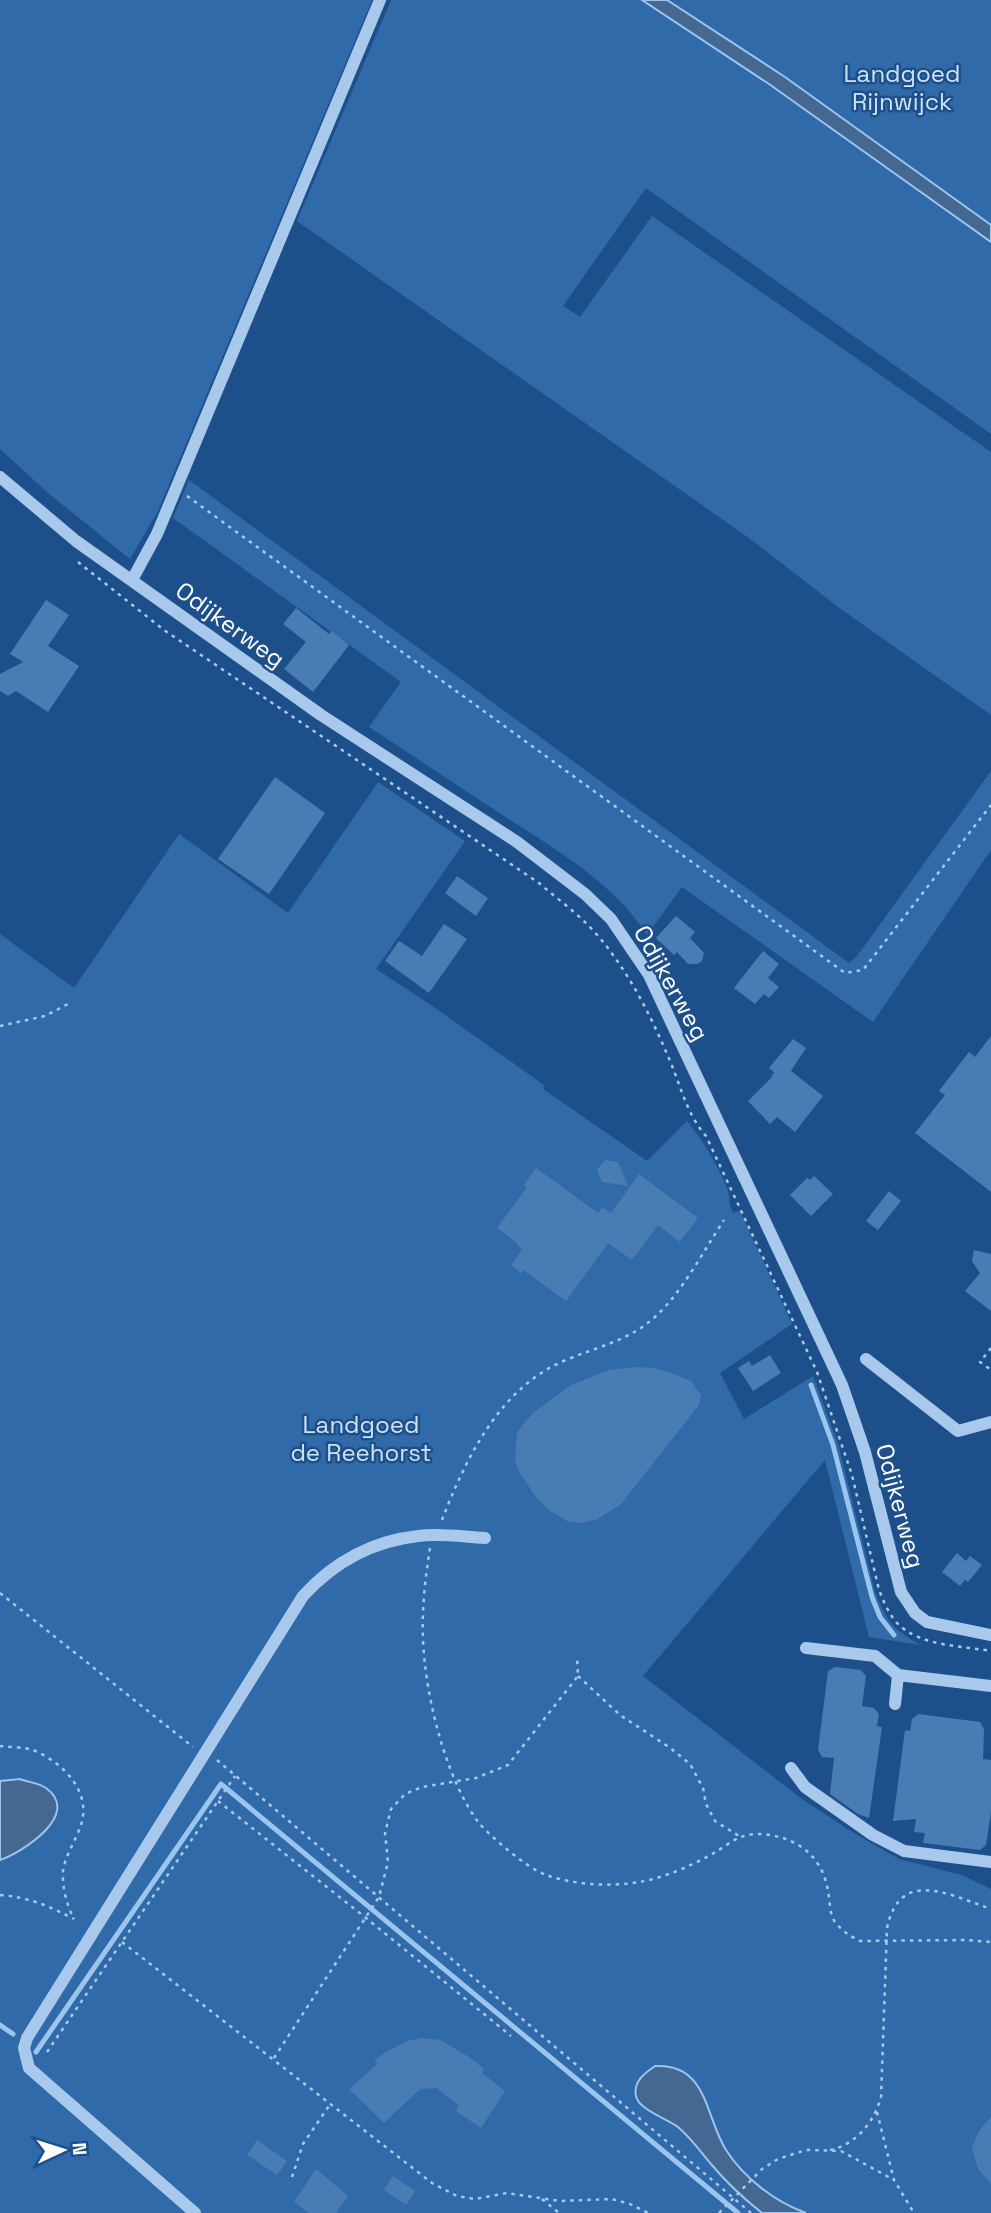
<svg xmlns="http://www.w3.org/2000/svg" width="991" height="2213" viewBox="0 0 991 2213" font-family="'Space Grotesk',sans-serif">
  <style>
    .green { fill: #316aa8 }
    .water { fill: #446892; stroke: #9bc4ee; stroke-width: 2 }
    .lines { fill: none; stroke-linecap: round; stroke-linejoin: round }
    .stream { stroke: #9bc4ee; stroke-width: 5 }
    .building { fill: #4a7cb4 }
    .path { stroke: #a8c9ec; stroke-width: 2.5; stroke-dasharray: 3.5 5; stroke-linecap: butt }
    .minor { stroke: #a8c9ec; stroke-width: 12 }
    .labels { text-anchor: middle; stroke-width: 5; stroke-linejoin: round; paint-order: stroke }
    .park-label { font-size: 24px; fill: #cde2f9; stroke: #1d508a }
    .street-label { font-size: 24px; fill: #fff; stroke: #1d508a }
  </style>
  <rect width="100%" height="100%" fill="#1d508a"/>
  <path class="green" d="M 0,0 L 372,0 L 158,511 L 130,559 L 48,493 L 0,449 Z
    M 391,0 L 991,0 L 991,434 L 646,188 L 563,306 L 580,317 L 652,216 L 991,452 L 991,715 L 838,607 L 749,538 L 297,221 Z
    M 189,480 L 849,963 L 857,956 L 991,771 L 991,850 L 873,1022 L 682,887 L 647,935 C 613,882 556,850 504,816 C 459,786 414,757 369,727 L 401,682 L 173,518 Z
    M 378,782 L 465,841 L 376,969 L 431,1005 L 544,1085 L 543,1089 L 647,1161 L 687,1121 C 703,1141 719,1166 728,1191 C 730,1199 729,1205 733,1213 L 740,1211 L 792,1324 L 720,1373 L 744,1419 L 813,1376 L 838,1444 L 875,1592 C 887,1622 893,1630 921,1645 L 869,1637 L 825,1460 L 643,1676 L 802,1799 L 854,1833 L 899,1859 L 962,1875 L 991,1889 L 991,2213 L 0,2213 L 0,934 L 74,988 L 179,834 L 288,913 Z"/>
  <path class="water" d="M 642,0 L 667,0 L 785,77 L 991,225 L 991,242 L 769,84 Z
    M 20,1779 C 27,1782 39,1783 46,1788 C 82,1814 23,1852 0,1860 L 0,1781 Z
    M 655,2066 C 708,2063 705,2117 726,2150 C 744,2178 775,2202 806,2213 L 762,2213 C 743,2198 726,2182 711,2164 C 700,2151 691,2138 678,2127 C 667,2119 638,2109 636,2096 C 633,2081 645,2073 655,2066 Z"/>
  <g class="lines">
    <path class="stream" d="M 811,1385 L 833,1445 L 872,1597 L 880,1617 L 894,1635
      M 0,2025 L 13,2034
      M 36,2052 L 221,1784 L 738,2213"/>
  </g>
  <path class="building" d="M 46,600 L 69,615 L 48,646 L 79,666 L 48,712 L 16,691 L 8,696 L 0,691 L 0,674 L 23,662 L 10,654 Z
    M 296,608 L 329,634 L 332,631 L 349,645 L 313,692 L 284,669 L 306,642 L 283,624 Z
    M 275,777 L 325,813 L 269,894 L 218,859 Z
    M 457,876 L 488,898 L 476,916 L 445,893 Z
    M 676,916 L 695,932 L 690,938 L 704,953 L 702,961 L 698,964 L 688,964 L 677,952 L 674,955 L 656,938 Z
    M 444,924 L 467,939 L 429,993 L 385,961 L 399,941 L 422,956 Z
    M 763,951 L 779,964 L 768,978 L 779,987 L 769,998 L 764,994 L 755,1004 L 734,988 Z
    M 991,1036 L 991,1192 L 915,1133 L 945,1095 L 939,1091 L 969,1052 L 975,1057 Z
    M 793,1039 L 806,1048 L 791,1071 L 823,1096 L 795,1132 L 777,1117 L 770,1124 L 748,1101 L 771,1078 L 774,1072 L 769,1068 Z
    M 605,1160 L 618,1162 L 628,1186 L 602,1182 L 597,1170 Z
    M 536,1168 L 598,1213 L 602,1207 L 611,1213 L 639,1174 L 698,1218 L 680,1242 L 658,1225 L 632,1260 L 608,1243 L 566,1301 L 523,1270 L 521,1273 L 511,1265 L 522,1250 L 515,1241 L 497,1228 L 527,1187 L 524,1185 Z
    M 814,1176 L 833,1194 L 811,1216 L 790,1195 L 807,1178 L 810,1180 Z
    M 889,1191 L 901,1201 L 878,1230 L 866,1221 Z
    M 974,1250 L 991,1254 L 991,1311 L 965,1291 L 980,1273 L 972,1261 Z
    M 770,1355 L 781,1373 L 753,1391 L 738,1368 L 749,1361 L 752,1366 Z
    M 636,1367 L 652,1368 L 669,1372 L 691,1381 L 701,1395 L 699,1405 L 621,1504 L 596,1520 L 580,1523 L 567,1521 L 549,1510 L 536,1497 L 519,1472 L 515,1461 L 517,1432 L 533,1413 L 571,1385 L 609,1370 Z
    M 957,1553 L 966,1561 L 970,1556 L 982,1565 L 968,1582 L 965,1580 L 960,1586 L 942,1572 Z
    M 835,1667 L 861,1670 L 866,1676 L 862,1706 L 874,1708 L 879,1714 L 877,1726 L 882,1727 L 869,1818 L 858,1814 L 830,1794 L 834,1758 L 822,1757 L 818,1750 L 828,1671 Z
    M 918,1714 L 980,1722 L 984,1729 L 983,1759 L 991,1760 L 991,1811 L 986,1845 L 980,1850 L 923,1843 L 925,1833 L 914,1832 L 916,1819 L 893,1821 L 905,1730 L 910,1731 L 912,1719 Z
    M 422,2038 L 440,2040 L 469,2057 L 484,2069 L 482,2073 L 505,2091 L 481,2128 L 456,2111 L 459,2106 L 437,2088 L 420,2089 L 384,2123 L 349,2089 L 377,2064 L 374,2061 L 381,2055 L 407,2041 Z
    M 991,2117 L 991,2184 L 978,2169 L 972,2148 L 979,2131 Z
    M 257,2140 L 287,2161 L 277,2175 L 247,2155 Z
    M 316,2169 L 348,2196 L 336,2213 L 309,2213 L 294,2202 Z
    M 393,2176 L 415,2191 L 406,2205 L 384,2190 Z"/>
  <g class="lines">
    <path class="path" d="M 187,496 L 845,973 L 863,970 L 991,805
      M 78,562 L 164,630 L 539,883 C 555,897 573,910 588,925 C 622,960 648,1009 667,1054 C 680,1082 685,1112 706,1136 L 817,1372 L 852,1475 L 879,1590 C 884,1602 889,1615 898,1624 C 920,1646 962,1646 991,1651
      M 0,1026 L 45,1016 L 68,1004
      M 991,1348 L 980,1362 L 991,1370
      M 442,1520 C 466,1458 500,1387 566,1360 C 599,1346 629,1341 656,1316 C 683,1291 704,1250 724,1220
      M 430,1548 C 424,1586 420,1625 425,1664 C 430,1712 449,1784 479,1823 C 492,1838 527,1868 546,1875 C 575,1885 610,1887 640,1882 C 666,1877 691,1866 714,1853 C 723,1848 732,1840 741,1837 C 754,1832 770,1834 783,1838 C 808,1846 824,1865 828,1891 C 830,1901 829,1913 835,1922 C 842,1931 850,1936 860,1941 L 967,1940 L 991,1942
      M 0,1593 L 193,1747
      M 578,1676 L 620,1715 L 669,1747 L 690,1764 L 703,1788 L 706,1804 L 715,1821 L 739,1836
      M 0,1746 C 10,1747 23,1747 33,1750 C 62,1762 92,1791 81,1825 C 76,1840 65,1856 63,1871 C 62,1887 67,1906 74,1919
      M 217,1760 L 751,2213
      M 218,1801 L 366,1918 L 511,2036
      M 0,1895 C 28,1897 49,1906 74,1919
      M 122,1942 L 432,2183 L 457,2196 L 475,2199 L 507,2193 L 560,2201 L 612,2199 L 630,2204 L 648,2213
      M 47,2052 L 235,1776
      M 274,2058 L 379,1897 L 388,1862 L 385,1833 L 391,1809 L 405,1794 L 422,1787 L 476,1778 L 508,1765 L 578,1676 L 577,1656
      M 877,2112 L 894,2180 L 914,2213
      M 830,2150 C 857,2144 874,2122 881,2097 L 887,1928 C 900,1867 950,1895 991,1909
      M 292,2177 L 303,2144 L 331,2103
      M 542,2199 L 559,2213
      M 719,2213 L 762,2169 L 778,2159 L 806,2150 L 841,2151 L 894,2180"/>
    <path class="minor" d="M 0,477 L 76,541 L 321,715 L 517,842 L 585,894 L 611,919 L 649,975 L 842,1385 L 865,1452 L 901,1592 L 915,1613 L 927,1622 L 991,1635
      M 132,580 L 157,534 L 380,0
      M 866,1359 L 958,1431 L 991,1422
      M 806,1648 L 875,1656 L 898,1675
      M 895,1704 L 898,1675 L 991,1686
      M 791,1768 L 805,1787 L 873,1835 L 904,1851 L 991,1862
      M 195,2213 L 29,2068 L 24,2048 L 27,2038 L 303,1596 C 334,1562 373,1541 418,1536 C 440,1533 463,1537 485,1538"/>
  </g>
  <g class="labels">
    <g class="park-label">
      <text x="902" y="82">Landgoed<tspan x="902" dy="28">Rijnwijck</tspan></text>
      <text x="361" y="1433">Landgoed<tspan x="361" dy="28">de Reehorst</tspan></text>
    </g>
    <g class="street-label">
      <text transform="translate(230 625) rotate(36)" y="8">Odijkerweg</text>
      <text transform="translate(671 983) rotate(61)" y="8">Odijkerweg</text>
      <text transform="translate(900 1506) rotate(75)" y="8">Odijkerweg</text>
    </g>
  </g>
  <g transform="translate(63 2150) rotate(86)" stroke="#1d508a" stroke-width="5" paint-order="stroke">
  <path d="M0-5L12 26L0 18L-12 26Z" fill="#ffffff"/>
  <text y="-10" font-size="19" font-weight="bold" text-anchor="middle" fill="#ffffff">N</text>
  </g>
</svg>
